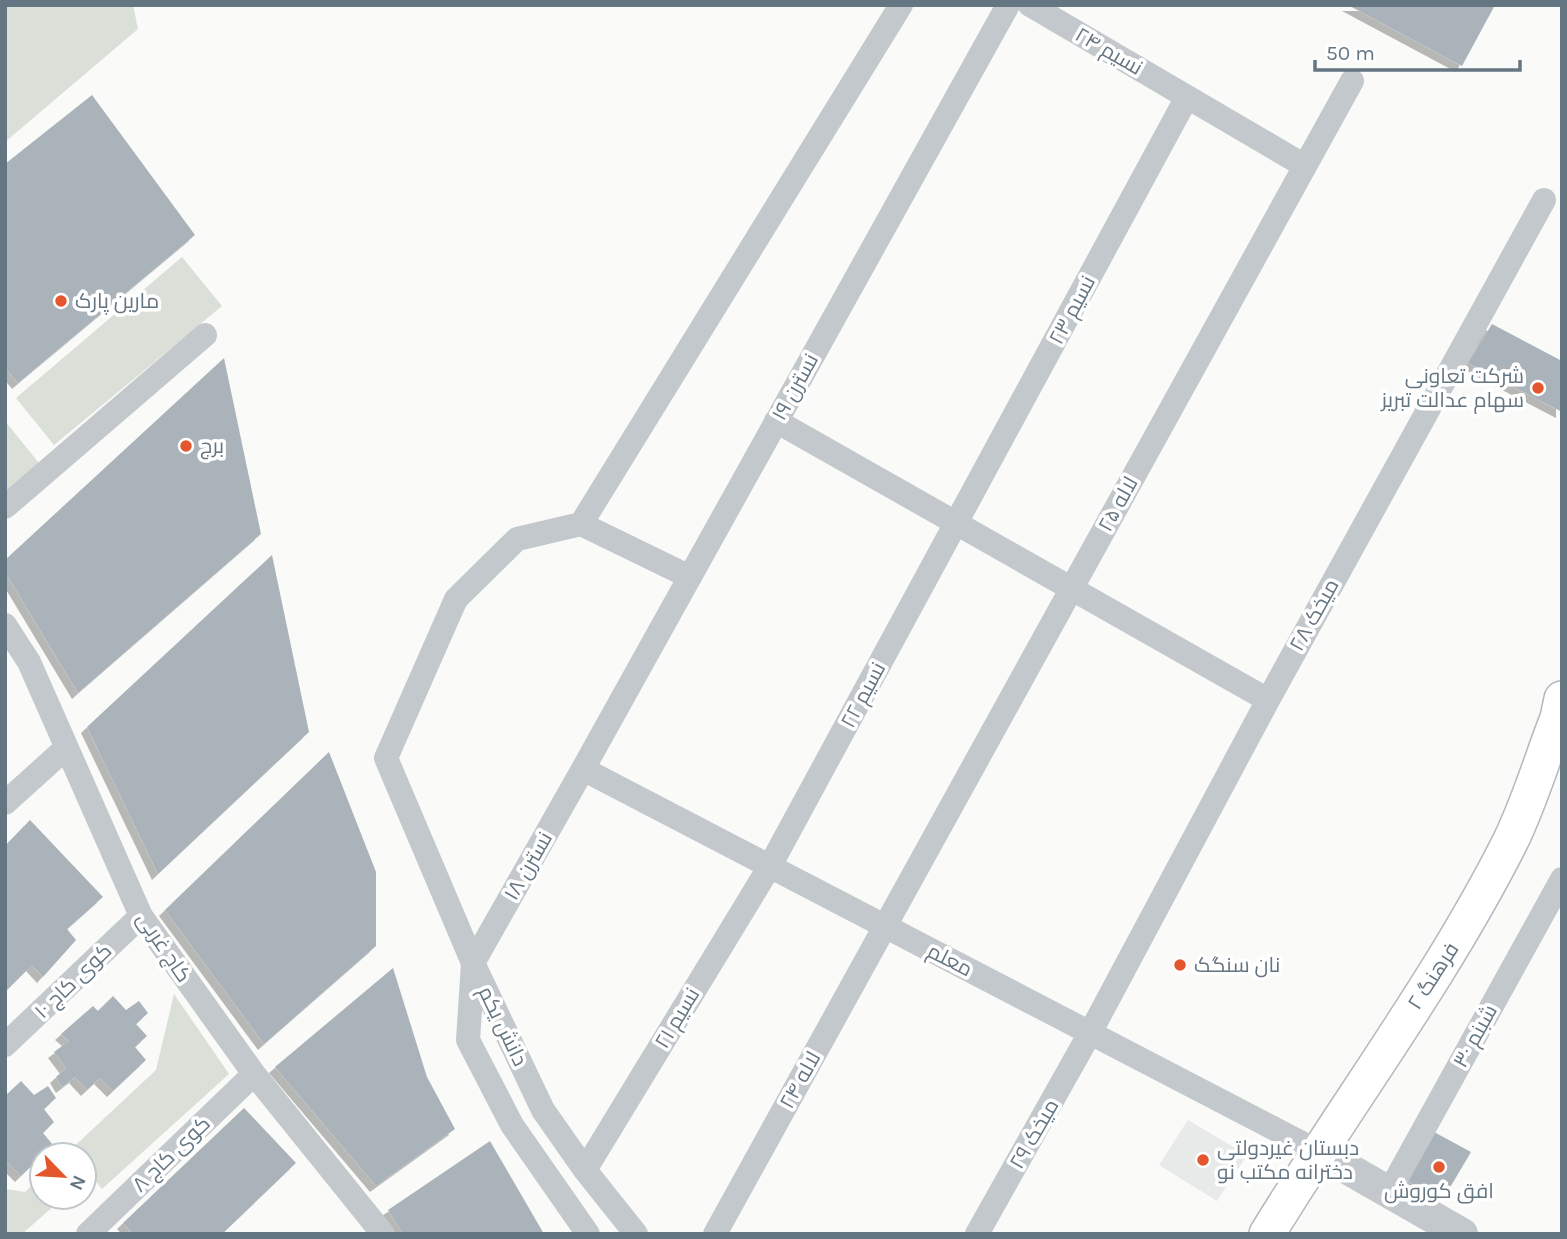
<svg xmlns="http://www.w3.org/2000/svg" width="1567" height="1239" viewBox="0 0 1567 1239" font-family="Karla,Cairo,sans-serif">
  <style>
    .built { fill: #e8e9e9 }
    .grass { fill: #dadfd7 }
    .building { fill: #aab3b9; filter: url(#shadow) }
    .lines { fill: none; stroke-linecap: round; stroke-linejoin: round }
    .secondary-casing { stroke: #b3babf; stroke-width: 38 }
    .minor { stroke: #c3c8cc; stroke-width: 24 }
    .tertiary { stroke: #c3c8cc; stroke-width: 32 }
    .secondary { stroke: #fff; stroke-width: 35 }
    .poi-dot { fill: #e4572e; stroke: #fff; stroke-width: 2.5 }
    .labels { text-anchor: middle; stroke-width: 7; stroke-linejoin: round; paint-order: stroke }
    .street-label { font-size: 21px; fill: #657683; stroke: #fff }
    .poi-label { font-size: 21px; fill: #657683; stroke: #fff; text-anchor: start }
  </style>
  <defs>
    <filter id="shadow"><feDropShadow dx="-6" dy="6" stdDeviation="0" flood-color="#0004"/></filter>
  </defs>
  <rect width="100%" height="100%" fill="#fafaf8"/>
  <path class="built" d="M 1188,1120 L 1247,1155 L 1217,1201 L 1159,1165 Z"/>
  <path class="grass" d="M 5,5 L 133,5 L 138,29 L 5,142 Z
    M 182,257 L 222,306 L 54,445 L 16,398 Z
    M 5,421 L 39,463 L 5,491 Z
    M 174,994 L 229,1074 L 102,1189 L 90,1174 L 84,1179 L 84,1155 L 65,1155 L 156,1070 Z
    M 42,1176 L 42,1197 L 64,1197 L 22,1234 L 5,1234 L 5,1189 L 25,1192 Z"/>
  <path class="building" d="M 1348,5 L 1495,5 L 1462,66 Z
    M 92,95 L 195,235 L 18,383 L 5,367 L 5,164 Z
    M 1492,324 L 1562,361 L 1562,412 L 1468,363 Z
    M 224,358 L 261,534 L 78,693 L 5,572 L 5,560 Z
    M 272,555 L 309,732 L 158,874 L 87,727 Z
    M 329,752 L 376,872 L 376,946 L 264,1044 L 165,910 Z
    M 30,820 L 103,897 L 67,929 L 76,940 L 43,977 L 32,965 L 5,992 L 5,846 Z
    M 393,968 L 427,1077 L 455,1129 L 376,1186 L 275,1067 Z
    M 113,996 L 126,1010 L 139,1001 L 148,1013 L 136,1024 L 147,1036 L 135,1047 L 146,1060 L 113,1091 L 100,1078 L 87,1090 L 75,1077 L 62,1087 L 56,1077 L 66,1068 L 54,1052 L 69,1041 L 61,1034 L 93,1006 L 98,1011 Z
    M 21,1081 L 34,1095 L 48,1086 L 56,1098 L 44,1109 L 54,1122 L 43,1133 L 53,1145 L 21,1176 L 8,1163 L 5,1165 L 5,1096 Z
    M 244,1108 L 296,1163 L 222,1234 L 133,1234 L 123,1223 Z
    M 1434,1132 L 1471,1152 L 1442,1201 L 1407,1181 Z
    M 490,1141 L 544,1234 L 403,1234 L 388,1210 Z"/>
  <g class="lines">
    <g class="secondary-casing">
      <path id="secondary" d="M 1267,1234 C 1347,1103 1441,979 1510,842 C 1529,804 1542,759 1558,718 L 1562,699"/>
    </g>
    <path class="minor" d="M 1030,5 L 1305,166
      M 776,421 L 1268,700
      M 5,507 L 205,335
      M 581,524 L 901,5
      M 5,625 L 29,662 L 141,916 L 254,1074 L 383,1234
      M 583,769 L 1317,1151
      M 5,803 L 66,748
      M 5,1045 L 141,916
      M 585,1170 L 770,866 L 1187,97
      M 1389,1192 L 1562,879
      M 88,1234 L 254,1074
      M 588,1234 L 512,1125 L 468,1040 L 473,963 L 583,769 L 1008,5
      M 636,1234 L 585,1170 L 543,1110 L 473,963 L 386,758 L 456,599 L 517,539 L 581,524 L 690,577
      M 715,1234 L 1352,81
      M 977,1234 L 1090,1033 L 1268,700 L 1544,200"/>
    <path class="tertiary" d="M 1317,1151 L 1462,1234"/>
    <use href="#secondary" class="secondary"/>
  </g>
  <g class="poi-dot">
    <circle cx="61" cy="301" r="7"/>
    <circle cx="1538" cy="388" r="7"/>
    <circle cx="186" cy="446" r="7"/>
    <circle cx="1180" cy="965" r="7"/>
    <circle cx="1203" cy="1160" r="7"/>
    <circle cx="1439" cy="1167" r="7"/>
  </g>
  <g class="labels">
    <g class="street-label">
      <text transform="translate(1109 51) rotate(30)" y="7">نسیم ۲۴</text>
      <text transform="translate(1072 310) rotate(-62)" y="7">نسیم ۲۳</text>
      <text transform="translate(795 387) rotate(-61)" y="7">نسترن ۱۹</text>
      <text transform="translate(1118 504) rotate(-61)" y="7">لاله ۲۵</text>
      <text transform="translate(1314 615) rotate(-61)" y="7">میخک ۲۸</text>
      <text transform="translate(863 695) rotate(-62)" y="7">نسیم ۲۲</text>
      <text transform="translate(528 866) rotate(-60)" y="7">نسترن ۱۸</text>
      <text transform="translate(164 947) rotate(56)" y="7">کاج غربی</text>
      <text transform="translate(950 960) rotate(27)" y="7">معلم</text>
      <text transform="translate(1433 976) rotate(-57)" y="7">فرهنگ ۲</text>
      <text transform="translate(73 981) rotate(-44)" y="7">کوی کاج ۱۰</text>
      <text transform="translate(677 1018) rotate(-59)" y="7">نسیم ۲۱</text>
      <text transform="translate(503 1026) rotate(64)" y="7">دانش یکم</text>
      <text transform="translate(1475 1036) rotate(-61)" y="7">شبنم ۳۰</text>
      <text transform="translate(800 1080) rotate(-61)" y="7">لاله ۲۴</text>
      <text transform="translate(1034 1134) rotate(-60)" y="7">میخک ۲۹</text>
      <text transform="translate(171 1154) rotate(-44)" y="7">کوی کاج ۸</text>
    </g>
    <g class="poi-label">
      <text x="75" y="308">مارین پارک</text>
      <text x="1524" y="383" text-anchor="end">شرکت تعاونی<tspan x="1524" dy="24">سهام عدالت تبریز</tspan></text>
      <text x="200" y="453">برج</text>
      <text x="1194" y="972">نان سنگک</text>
      <text x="1217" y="1155">دبستان غیردولتی<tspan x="1217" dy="24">دخترانه مکتب نو</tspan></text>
      <text x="1439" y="1198" text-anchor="middle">افق کوروش</text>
    </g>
  </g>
  <rect width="1567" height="1239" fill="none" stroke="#657683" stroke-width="14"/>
  <g transform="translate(63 1176) rotate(115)"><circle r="33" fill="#ffffff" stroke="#c1c8cd" stroke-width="2"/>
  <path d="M0-5L12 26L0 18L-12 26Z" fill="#e4572e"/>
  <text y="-10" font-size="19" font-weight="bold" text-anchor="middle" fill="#657683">N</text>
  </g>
  <path d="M1315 60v10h205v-10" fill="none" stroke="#657683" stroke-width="3.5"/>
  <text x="1326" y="60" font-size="21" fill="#657683" stroke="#ffffff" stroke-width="5" paint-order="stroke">50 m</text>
</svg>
